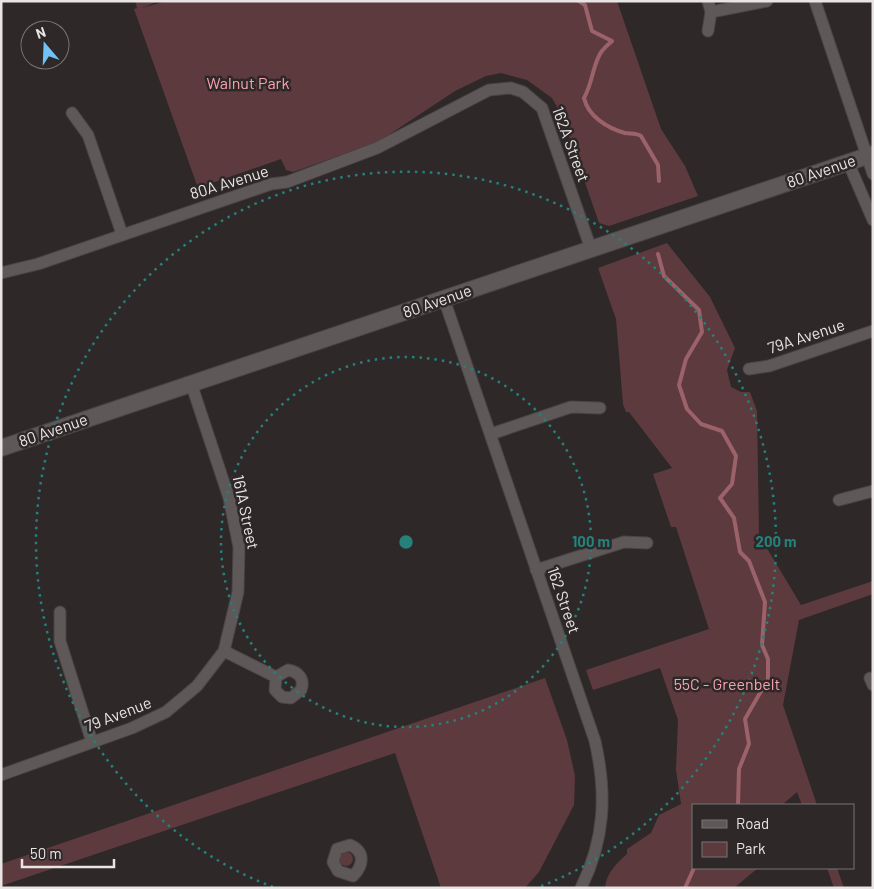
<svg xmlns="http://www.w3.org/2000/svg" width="874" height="889" viewBox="0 0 874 889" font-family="Barlow,sans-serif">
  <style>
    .green { fill: #5d3a3e }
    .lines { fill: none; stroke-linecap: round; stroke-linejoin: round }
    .stream { stroke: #9b6269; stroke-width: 4 }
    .street-casing { stroke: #494445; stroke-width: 13 }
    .secondary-casing { stroke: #494445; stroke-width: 18 }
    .street { stroke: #5e5858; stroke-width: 11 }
    .secondary { stroke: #5e5858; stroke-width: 16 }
    .ring { fill: none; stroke: #25817a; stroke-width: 2.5; stroke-dasharray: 2.5 5 }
    .labels { text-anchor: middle; stroke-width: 5; stroke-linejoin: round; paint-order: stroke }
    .park-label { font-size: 16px; fill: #f9a2ad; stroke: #2e2829 }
    .street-label { font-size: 16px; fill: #e9e5e5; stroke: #2e2829 }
    .centre { fill: #25817a; stroke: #2e2829; stroke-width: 2.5 }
    .ring-label { font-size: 15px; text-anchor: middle; font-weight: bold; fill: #25817a; stroke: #2e2829; stroke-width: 5; stroke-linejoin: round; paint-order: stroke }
  </style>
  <rect width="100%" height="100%" fill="#2e2829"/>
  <path class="green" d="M 135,1 L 159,1 L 142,8 L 166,1 L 617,1 L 661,129 L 685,166 L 698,196 L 609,226 L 599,223 L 562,116 L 552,98 L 527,80 L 501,73 L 486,76 L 455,91 L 378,142 L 293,172 L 286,170 L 281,159 L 198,188 L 134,9 L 137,8 Z
    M 667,243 L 710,297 L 735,348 L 727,370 L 731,387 L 741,392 L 750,392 L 757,411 L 759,535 L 801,605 L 873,581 L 873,594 L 799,620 L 783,705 L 817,805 L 802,805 L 797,792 L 782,805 L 693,805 L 693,868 L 758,868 L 734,888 L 605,888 C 606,873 617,863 627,854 L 627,849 L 651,833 L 659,815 L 681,804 L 676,770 L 678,720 L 660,668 L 593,690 L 586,670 L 709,629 L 676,527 L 671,527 L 653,474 L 672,468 L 629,412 L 626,412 L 623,404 L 616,319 L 598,268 Z
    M 545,678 L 567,740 L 575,776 L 574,805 L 539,872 L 525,888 L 441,888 L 395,753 L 1,886 L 1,864 Z
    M339 859a7 7 0 1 1 14 0a7 7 0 1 1-14 0Z
    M 827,868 L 837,868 L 844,888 L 834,888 Z"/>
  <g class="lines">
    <path class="stream" d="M 579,1 L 585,5 L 592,31 L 612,41 C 608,45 601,50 599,56 C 592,70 592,84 584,98 C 588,116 607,128 625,133 C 631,134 636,133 641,136 L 658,165 L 659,181
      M 658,254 L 664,276 L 699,310 L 702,332 L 686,359 L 679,385 L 687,409 L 701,424 L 722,431 L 736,456 L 732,484 L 720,498 L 734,518 L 740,552 L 749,561 L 765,602 L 762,645 L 768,659 L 768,679 L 745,719 L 749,744 L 739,769 L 738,805
      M 685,888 L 694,868"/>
    <g class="street-casing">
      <path id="street" d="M 708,1 L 711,12 L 708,31
        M 815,1 L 873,174
        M 711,12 L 767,1
        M 72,113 L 88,135 L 122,234
        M 848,162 L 873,220
        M 1,273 L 38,264 L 271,184 L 287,182 L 377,148 L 489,90 L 511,88 L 523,92 L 542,108 L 591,249
        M 444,299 L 595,741 C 607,794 605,839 581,888
        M 749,369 L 769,366 L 873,331
        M 491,434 L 571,407 L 600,408
        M 839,500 L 873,491
        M 536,570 L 624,542 L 647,543
        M 60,612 L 60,641 L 92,742
        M 224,651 L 276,677 L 275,690 L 282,697 L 291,698 L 301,690 C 305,679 299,672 288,670 L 276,677
        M 870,678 L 873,685
        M 1,775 L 132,728 L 166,712 L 197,686 L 224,651 L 238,592 L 239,547 L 229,498 L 191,383
        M 350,845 C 366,852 363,866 353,876 L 338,871 L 333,862 L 337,849 Z"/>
    </g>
    <g class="secondary-casing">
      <path id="secondary" d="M 1,448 L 873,154"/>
    </g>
    <use href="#street" class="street"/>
    <use href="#secondary" class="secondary"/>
  </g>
  <g class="ring">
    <circle cx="406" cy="542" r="185"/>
    <path d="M273 887A370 370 0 1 1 539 887"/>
  </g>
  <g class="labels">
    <g class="park-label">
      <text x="248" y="89">Walnut Park</text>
      <text x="727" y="690">55C - Greenbelt</text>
    </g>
    <g class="street-label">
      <text transform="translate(571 144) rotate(70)" y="6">162A Street</text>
      <text transform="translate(821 171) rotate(-19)" y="6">80 Avenue</text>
      <text transform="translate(229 182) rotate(-17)" y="6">80A Avenue</text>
      <text transform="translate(437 301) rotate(-19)" y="6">80 Avenue</text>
      <text transform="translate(806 336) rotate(-18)" y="6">79A Avenue</text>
      <text transform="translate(53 430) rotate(-19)" y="6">80 Avenue</text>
      <text transform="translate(246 512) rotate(78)" y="6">161A Street</text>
      <text transform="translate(564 600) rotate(71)" y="6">162 Street</text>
      <text transform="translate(118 714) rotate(-21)" y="6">79 Avenue</text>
    </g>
  </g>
  <circle cx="406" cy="542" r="8" class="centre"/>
  <g class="ring-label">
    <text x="591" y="547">100 m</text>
    <text x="776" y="547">200 m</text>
  </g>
  <rect width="874" height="889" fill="none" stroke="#e9e5e5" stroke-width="5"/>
  <rect x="692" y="804" width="162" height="65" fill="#2e2829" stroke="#797474"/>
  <rect x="702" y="820" width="25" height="8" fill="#5e5858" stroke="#797474"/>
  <text x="736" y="829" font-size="15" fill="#e9e5e5">Road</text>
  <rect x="702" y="842" width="25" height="15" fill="#5d3a3e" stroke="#797474"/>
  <text x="736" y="854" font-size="15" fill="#e9e5e5">Park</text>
  <g transform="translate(45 45) rotate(341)"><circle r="24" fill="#2e2829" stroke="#797474"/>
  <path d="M0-4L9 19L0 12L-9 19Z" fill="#70c1f4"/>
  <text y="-8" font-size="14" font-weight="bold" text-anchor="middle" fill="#e9e5e5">N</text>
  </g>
  <path d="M22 859v8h92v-8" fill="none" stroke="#e9e5e5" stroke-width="2.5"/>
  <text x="30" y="859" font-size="15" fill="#e9e5e5" stroke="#2e2829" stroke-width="4" paint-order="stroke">50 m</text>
</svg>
